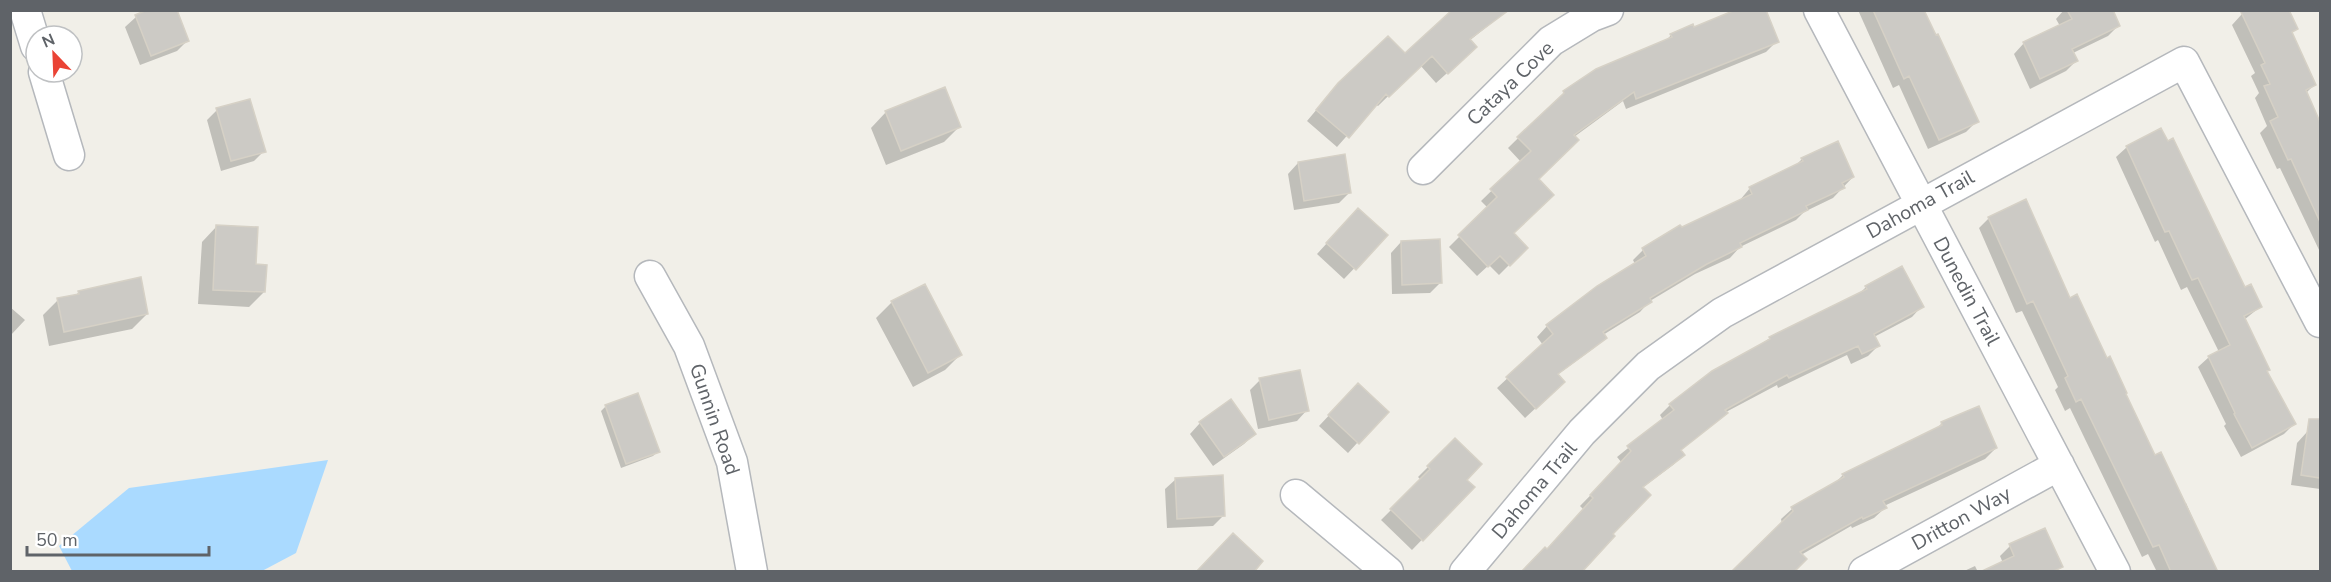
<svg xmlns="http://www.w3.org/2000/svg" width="2331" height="582" viewBox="0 0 2331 582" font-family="'Nunito Sans',sans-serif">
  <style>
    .water { fill: #aadaff }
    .shadow { fill: #0003 }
    .building { fill: #cccac5; stroke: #d6d1c6; stroke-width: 1.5 }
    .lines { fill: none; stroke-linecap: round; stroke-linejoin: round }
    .street-casing { stroke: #b5b8bc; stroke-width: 33 }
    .street { stroke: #fff; stroke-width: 30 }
    .labels { text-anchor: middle; stroke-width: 6; stroke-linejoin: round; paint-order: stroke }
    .street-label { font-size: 20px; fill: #5f6368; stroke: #fff }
  </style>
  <rect width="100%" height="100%" fill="#f1efe8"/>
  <path class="water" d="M 328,460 L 296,553 L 262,571 L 72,571 L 59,546 L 129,488 Z"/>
  <path class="shadow" d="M 1448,10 L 1508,10 L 1469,41 L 1465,57 L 1436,83 L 1420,65 L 1378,106 L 1375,104 L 1337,147 L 1307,121 L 1328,96 L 1405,55 L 1451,14 Z
    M 1858,10 L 1923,10 L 1977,121 L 1966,132 L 1928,149 L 1899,85 L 1893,88 Z
    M 2064,10 L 2111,10 L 2118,26 L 2108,36 L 2073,53 L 2076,61 L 2066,71 L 2030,89 L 2014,54 L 2024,43 L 2060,26 L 2056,19 Z
    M 2242,14 L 2296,29 L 2291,34 L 2314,85 L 2306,93 L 2320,125 L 2320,252 L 2280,168 L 2277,169 L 2260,133 L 2267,126 L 2255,98 L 2259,93 L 2251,76 L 2255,73 L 2232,25 Z
    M 136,17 L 187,41 L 177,51 L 140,65 L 125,27 Z
    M 1694,29 L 1777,41 L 1766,52 L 1626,109 L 1623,101 L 1574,137 L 1537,179 L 1512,233 L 1526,248 L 1499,275 L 1489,265 L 1477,276 L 1449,247 L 1488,208 L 1481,201 L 1521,162 L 1508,148 L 1564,93 L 1665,42 L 1671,35 Z
    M 217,110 L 264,151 L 254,161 L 221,171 L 207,120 Z
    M 886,112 L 959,127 L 944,142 L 886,165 L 871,128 Z
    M 2127,147 L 2260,307 L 2244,320 L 2266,372 L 2294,424 L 2284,434 L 2241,457 L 2224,426 L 2226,424 L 2198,367 L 2209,357 L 2219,352 L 2187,287 L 2181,290 L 2158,240 L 2155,242 L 2116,157 Z
    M 1802,159 L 1853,177 L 1833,198 L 1804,212 L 1796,220 L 1740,247 L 1730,258 L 1695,274 L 1650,301 L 1640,312 L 1603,335 L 1605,337 L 1594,348 L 1557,375 L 1553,392 L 1525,418 L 1497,388 L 1543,345 L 1537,337 L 1547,326 L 1635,264 L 1633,260 L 1643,250 L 1740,200 L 1750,188 L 1795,166 Z
    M 1298,163 L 1350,192 L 1339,203 L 1294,210 L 1288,174 Z
    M 1989,218 L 2069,300 L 2124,394 L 2154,457 L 2184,504 L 2186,503 L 2216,572 L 2157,572 L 2148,554 L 2142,557 L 2070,408 L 2065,411 L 2055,390 L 2058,387 L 2022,311 L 2016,313 L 1979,228 Z
    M 1348,220 L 1386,235 L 1344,279 L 1317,254 Z
    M 217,226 L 255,266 L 264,292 L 249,307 L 198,304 L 202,242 Z
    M 1401,242 L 1440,283 L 1430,293 L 1392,294 L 1391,253 Z
    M 924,286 L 960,355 L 945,370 L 913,387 L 876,318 L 891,303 Z
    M 1866,287 L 1922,306 L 1912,317 L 1874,337 L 1878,346 L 1868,356 L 1851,364 L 1847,355 L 1778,388 L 1777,385 L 1726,412 L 1680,451 L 1683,455 L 1673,465 L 1642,488 L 1546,551 L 1584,510 L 1580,506 L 1622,463 L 1617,457 L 1663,420 L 1660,415 L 1670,405 L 1770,338 L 1858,295 Z
    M 79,292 L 147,314 L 132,329 L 49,346 L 43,315 L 58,300 L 75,296 Z
    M 10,307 L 25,320 L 10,336 Z
    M 1260,380 L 1307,410 L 1297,421 L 1258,429 L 1250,390 Z
    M 1348,395 L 1358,442 L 1348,453 L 1319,426 Z
    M 606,406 L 658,451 L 653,456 L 621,468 L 601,411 Z
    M 1978,408 L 1996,448 L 1985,459 L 1884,506 L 1885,508 L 1874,518 L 1852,528 L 1851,526 L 1801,555 L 1792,572 L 1781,519 L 1792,509 L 1835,483 L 1843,475 L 1935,430 L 1941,424 Z
    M 1200,423 L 1254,434 L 1244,444 L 1213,466 L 1190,434 Z
    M 2307,432 L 2320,434 L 2320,489 L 2291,485 L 2297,443 Z
    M 1455,440 L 1465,480 L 1473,487 L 1412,550 L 1381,520 L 1421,480 L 1418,477 Z
    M 1176,479 L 1223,516 L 1213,526 L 1167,528 L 1165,489 Z
    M 2010,546 L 2061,566 L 2056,572 L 1984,572 L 2003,563 L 2000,556 Z
    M 1975,566 L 1978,572 L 1962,572 Z"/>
  <path class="building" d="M 147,10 L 177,10 L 189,41 L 151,56 L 135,15 Z
    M 1452,10 L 1509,10 L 1470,39 L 1477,47 L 1448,74 L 1432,56 L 1389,97 L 1386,94 L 1349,138 L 1316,110 L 1338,83 L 1388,36 L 1405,53 Z
    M 1735,10 L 1766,10 L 1779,42 L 1636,99 L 1634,92 L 1574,135 L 1579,140 L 1539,179 L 1554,195 L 1514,233 L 1528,248 L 1510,266 L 1500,256 L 1488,267 L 1458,235 L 1497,197 L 1490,189 L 1531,151 L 1517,137 L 1564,93 L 1563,91 L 1596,69 L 1672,37 L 1670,34 L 1693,24 L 1694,27 Z
    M 1873,10 L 1924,10 L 1936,35 L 1938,34 L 1979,122 L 1939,140 L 1909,76 L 1904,79 Z
    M 2067,10 L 2113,10 L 2120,26 L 2072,49 L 2078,61 L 2040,79 L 2023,42 L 2072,19 Z
    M 2240,10 L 2289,10 L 2298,29 L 2292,32 L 2316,85 L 2306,90 L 2320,122 L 2320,222 L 2291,159 L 2288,160 L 2270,121 L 2278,117 L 2264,86 L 2270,84 L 2261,65 L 2265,63 Z
    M 945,87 L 961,127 L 901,151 L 885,111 Z
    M 250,99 L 266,152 L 231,161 L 216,108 Z
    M 2161,128 L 2168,141 L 2173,138 L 2245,287 L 2251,284 L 2262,307 L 2244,316 L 2270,370 L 2267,371 L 2296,424 L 2252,448 L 2234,414 L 2235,413 L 2208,356 L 2230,345 L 2198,278 L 2192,280 L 2169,231 L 2165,232 L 2126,146 Z
    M 1838,141 L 1854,177 L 1842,183 L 1845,188 L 1806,206 L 1808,210 L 1740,243 L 1742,247 L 1707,264 L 1650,298 L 1652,302 L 1603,332 L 1607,338 L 1558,374 L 1565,382 L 1536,409 L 1506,377 L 1553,334 L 1546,325 L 1597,286 L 1646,256 L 1642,248 L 1680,225 L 1682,227 L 1752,194 L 1749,187 L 1803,161 L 1801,158 Z
    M 1345,154 L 1351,193 L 1304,201 L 1298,162 Z
    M 2026,199 L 2070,298 L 2077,294 L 2107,358 L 2110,356 L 2127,393 L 2126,394 L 2155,455 L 2161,452 L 2218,572 L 2171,572 L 2159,545 L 2153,547 L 2081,399 L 2076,402 L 2065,378 L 2068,376 L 2033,301 L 2027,304 L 1988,217 Z
    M 1358,208 L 1388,235 L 1356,270 L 1326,243 Z
    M 216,225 L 258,227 L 256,264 L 267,265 L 265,292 L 213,290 Z
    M 1440,239 L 1442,283 L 1402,285 L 1401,241 Z
    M 1902,266 L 1924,307 L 1874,334 L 1880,346 L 1862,354 L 1858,346 L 1789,378 L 1787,375 L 1725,410 L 1728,413 L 1681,450 L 1685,455 L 1643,487 L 1651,495 L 1613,534 L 1615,536 L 1582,572 L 1521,572 L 1545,547 L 1547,549 L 1593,498 L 1590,495 L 1631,451 L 1627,446 L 1674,410 L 1669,404 L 1712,371 L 1770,339 L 1769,337 L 1867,289 L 1865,286 Z
    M 141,277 L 148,314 L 64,332 L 57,298 L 79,294 L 78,291 Z
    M 925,284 L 962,355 L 928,373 L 891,301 Z
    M 1300,370 L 1309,411 L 1269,420 L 1259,378 Z
    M 1358,383 L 1389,412 L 1359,444 L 1328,415 Z
    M 638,393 L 660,452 L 626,464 L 605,405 Z
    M 1231,399 L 1256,434 L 1224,457 L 1199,422 Z
    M 1979,406 L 1997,448 L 1883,501 L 1887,508 L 1863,519 L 1862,517 L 1800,552 L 1807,559 L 1794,572 L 1731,572 L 1793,511 L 1791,507 L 1844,477 L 1842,474 L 1942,425 L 1941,422 Z
    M 2309,419 L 2320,419 L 2320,478 L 2301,475 Z
    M 1455,438 L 1482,464 L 1467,480 L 1475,487 L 1423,541 L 1390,509 L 1430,469 L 1427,466 Z
    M 1223,475 L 1225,516 L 1177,519 L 1175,478 Z
    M 2045,528 L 2063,567 L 2052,572 L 1980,572 L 2014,556 L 2009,544 Z
    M 1233,533 L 1263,561 L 1254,572 L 1196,572 Z"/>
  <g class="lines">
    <g class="street-casing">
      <path id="street" d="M 25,10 L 36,46
        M 1819,10 L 2115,572
        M 44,72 L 69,155
        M 1423,169 L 1551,41 L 1592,16 L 1608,10
        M 650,276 L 689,346 L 732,462 L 752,572
        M 1296,495 L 1388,572
        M 1465,572 L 1582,432 L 1648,366 L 1722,313 L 2184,62 L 2320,322
        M 1864,572 L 2059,465"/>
    </g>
    <use href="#street" class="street"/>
  </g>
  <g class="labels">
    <g class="street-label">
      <text transform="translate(1510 83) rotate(-44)" y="7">Cataya Cove</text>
      <text transform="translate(1920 204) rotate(-29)" y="7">Dahoma Trail</text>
      <text transform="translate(1967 291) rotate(62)" y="7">Dunedin Trail</text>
      <text transform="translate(715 419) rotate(71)" y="7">Gunnin Road</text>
      <text transform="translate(1534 490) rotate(-50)" y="7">Dahoma Trail</text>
      <text transform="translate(1961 518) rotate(-29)" y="7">Dritton Way</text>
    </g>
  </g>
  <rect width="2331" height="582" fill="none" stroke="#5f6368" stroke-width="24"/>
  <g transform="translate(54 54) rotate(337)"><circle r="28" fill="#ffffff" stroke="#bfc1c3" stroke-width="1.5"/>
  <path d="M0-4.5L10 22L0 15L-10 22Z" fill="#ea4335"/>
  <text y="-9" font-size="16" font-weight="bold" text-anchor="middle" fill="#5f6368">N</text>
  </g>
  <path d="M27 546v9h182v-9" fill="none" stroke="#5f6368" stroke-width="3"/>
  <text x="36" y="546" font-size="18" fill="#5f6368" stroke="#ffffff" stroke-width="4.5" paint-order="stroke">50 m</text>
</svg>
